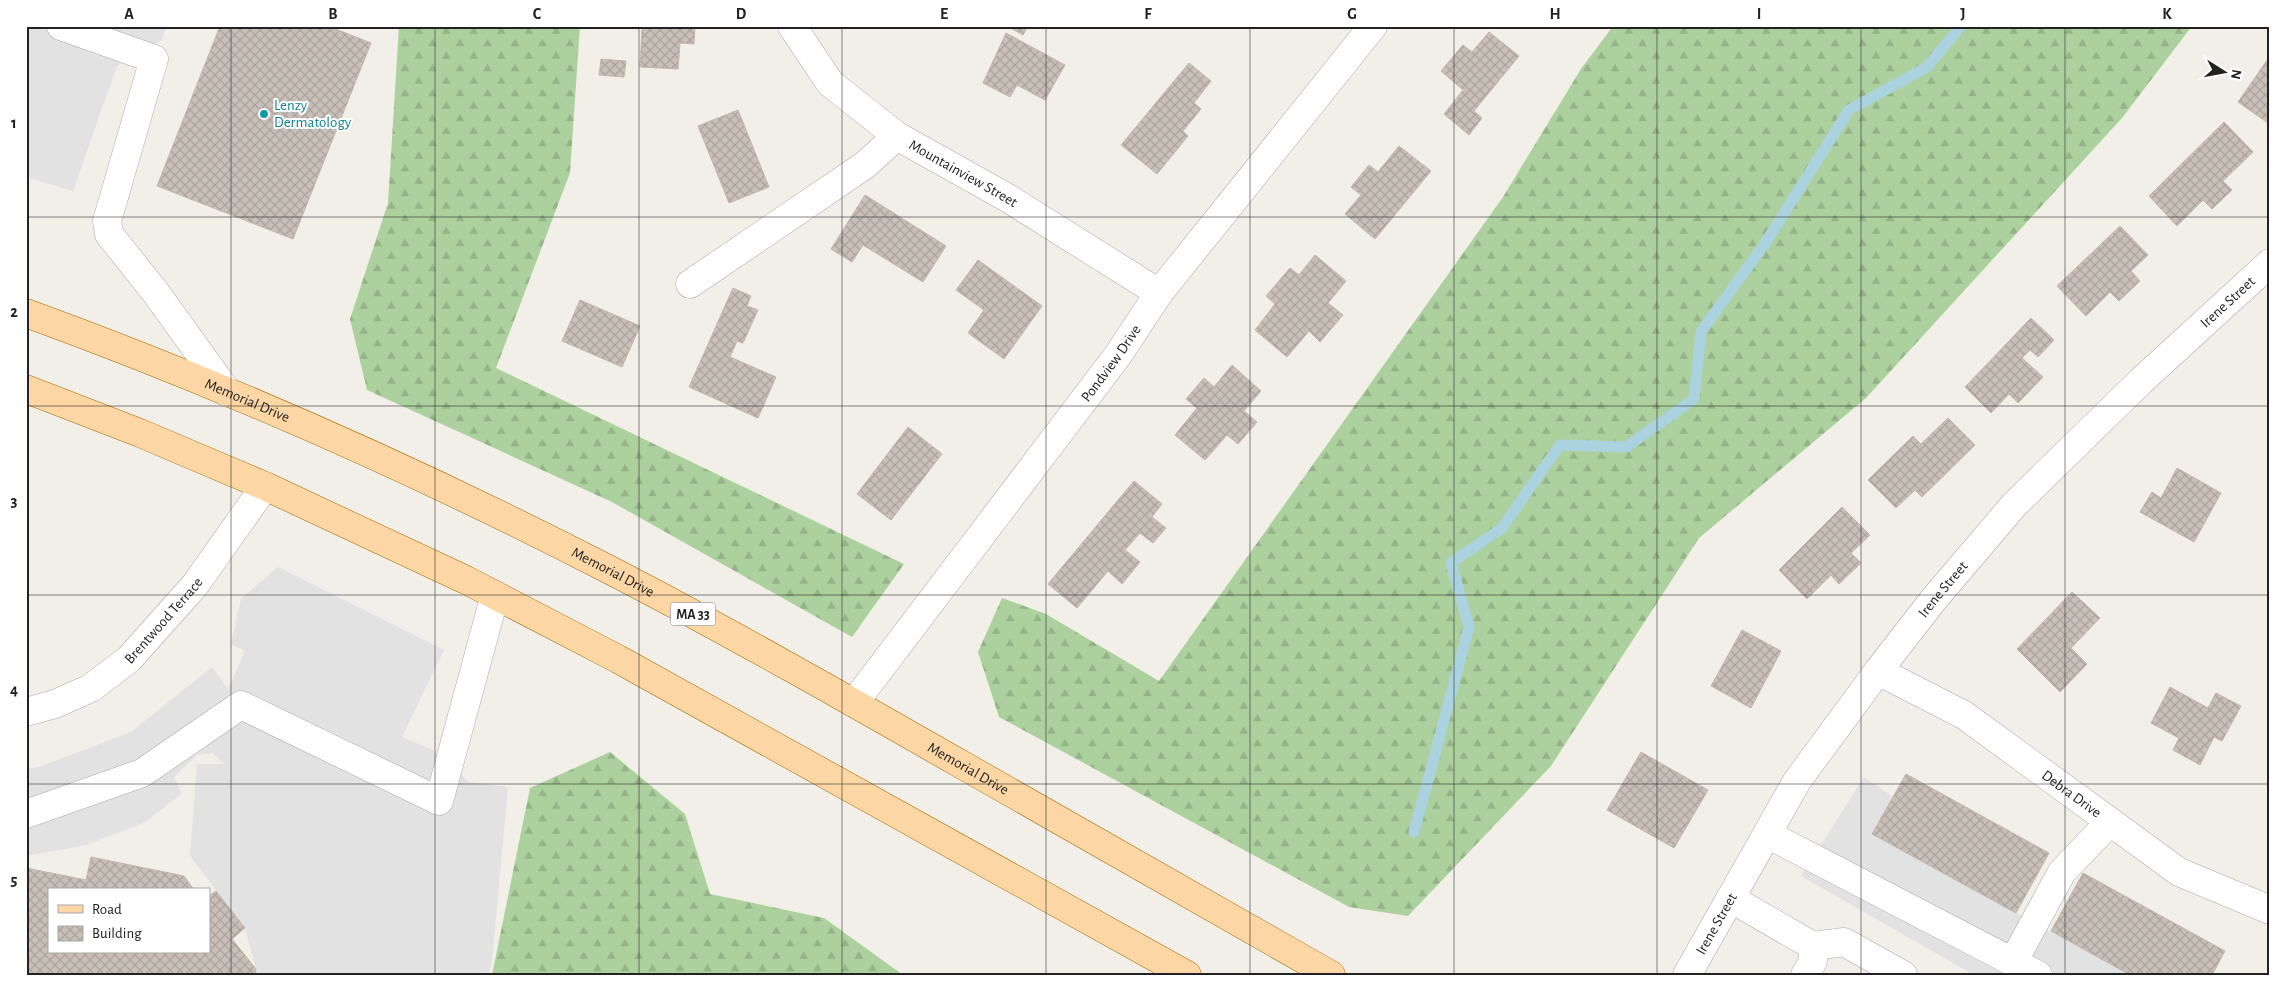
<svg xmlns="http://www.w3.org/2000/svg" width="2296" height="1001" viewBox="0 0 2296 1001" font-family="'Alegreya Sans',sans-serif">
  <style>
    .forest { fill: url(#forest-firs) }
    .parking { fill: #e2e2e2 }
    .lines { fill: none; stroke-linecap: round; stroke-linejoin: round }
    .stream { stroke: #aad3df; stroke-width: 11 }
    .building { fill: url(#building-cross-hatch); stroke: #c4b6ab }
    .minor-casing { stroke: #a9a9a9; stroke-width: 29 }
    .major-casing { stroke: #a06b00; stroke-width: 29 }
    .minor { stroke: #fff; stroke-width: 28 }
    .major { stroke: #fcd6a4; stroke-width: 28 }
    .grid { fill: none; stroke: #222; stroke-width: 1; stroke-opacity: 0.55 }
    .culture-dot { fill: #0f9aa8; stroke: #fff; stroke-width: 2 }
    .labels { text-anchor: middle; stroke-width: 4; stroke-linejoin: round; paint-order: stroke }
    .shield { fill: #fff; stroke: #646464; stroke-width: 1 }
    .shield-label { font-size: 14px; font-weight: bold; fill: #222 }
    .culture-label { font-size: 15px; fill: #0d838f; stroke: #fff; text-anchor: start }
    .street-label { font-size: 15px; fill: #222; stroke: #fff }
    .neatline { fill: none; stroke: #222; stroke-width: 2 }
    .grid-label { font-size: 16px; text-anchor: middle; font-weight: bold; fill: #222 }
  </style>
  <defs>
    <pattern id="forest-firs" width="22" height="20" patternUnits="userSpaceOnUse" patternTransform="scale(1.25)"><rect width="22" height="20" fill="#add19e"/><path d="M5 1l3.5 6h-7zM16 11l3.5 6h-7z" fill="#95b388"/></pattern>
    <pattern id="building-cross-hatch" width="8" height="8" patternUnits="userSpaceOnUse" patternTransform="scale(1.25)"><rect width="8" height="8" fill="#c7bfb8"/><path d="M0 0l8 8M0 8l8-8" fill="none" stroke="#aba49e"/></pattern>
  </defs>
  <rect width="100%" height="100%" fill="#f2efe9"/>
  <path class="forest" d="M 399,26 L 580,26 L 570,173 L 496,368 L 904,564 L 852,637 L 612,502 L 367,390 L 350,319 L 388,203 Z
    M 1613,26 L 2192,26 L 2122,118 L 1866,398 L 1699,538 L 1551,766 L 1408,916 L 1349,907 L 999,717 L 978,652 L 1002,598 L 1046,614 L 1159,681 L 1503,197 L 1581,69 Z
    M 610,752 L 685,814 L 710,894 L 824,918 L 903,975 L 492,975 L 530,788 Z"/>
  <path class="parking" d="M 26,26 L 166,26 L 162,40 L 117,66 L 73,191 L 26,177 Z
    M 278,567 L 444,650 L 402,737 L 433,750 L 469,782 L 508,787 L 492,961 L 489,975 L 255,975 L 256,969 L 245,928 L 190,856 L 197,764 L 225,764 L 212,753 L 197,755 L 174,777 L 182,793 L 146,822 L 86,845 L 26,856 L 26,769 L 39,767 L 131,732 L 212,667 L 228,689 L 245,651 L 231,644 L 241,599 Z
    M 1864,777 L 1893,797 L 1873,834 L 2130,975 L 1974,975 L 1801,876 Z"/>
  <g class="lines">
    <path class="stream" d="M 1414,832 L 1469,627 L 1451,563 L 1502,528 L 1560,445 L 1626,447 L 1694,399 L 1701,332 L 1766,242 L 1849,110 L 1927,67 L 1961,26"/>
  </g>
  <path class="building" d="M 220,26 L 328,26 L 371,43 L 293,239 L 157,186 Z
    M 625,26 L 695,26 L 694,44 L 680,43 L 678,69 L 640,67 L 642,28 Z
    M 1007,26 L 1028,26 L 1023,35 Z
    M 1489,32 L 1519,56 L 1474,111 L 1482,118 L 1469,135 L 1444,114 L 1463,90 L 1441,71 L 1463,45 L 1472,52 Z
    M 1006,33 L 1065,65 L 1045,100 L 1017,85 L 1010,97 L 983,83 Z
    M 2270,56 L 2270,120 L 2268,123 L 2238,102 Z
    M 601,59 L 626,61 L 624,77 L 599,75 Z
    M 1189,63 L 1211,81 L 1194,103 L 1201,109 L 1183,131 L 1188,136 L 1157,174 L 1121,145 Z
    M 738,110 L 769,187 L 729,203 L 698,126 Z
    M 2224,122 L 2253,152 L 2223,181 L 2232,190 L 2212,209 L 2203,200 L 2177,226 L 2149,196 Z
    M 1399,146 L 1431,171 L 1375,239 L 1345,214 L 1361,195 L 1351,187 L 1369,165 L 1378,172 Z
    M 865,195 L 946,246 L 923,282 L 863,245 L 852,262 L 831,249 Z
    M 2120,226 L 2148,255 L 2131,271 L 2140,281 L 2119,301 L 2110,292 L 2086,316 L 2057,286 Z
    M 1315,255 L 1346,281 L 1328,303 L 1343,315 L 1320,342 L 1309,331 L 1287,357 L 1255,330 L 1275,304 L 1266,296 L 1290,268 L 1299,275 Z
    M 978,260 L 1042,306 L 1004,359 L 968,333 L 984,310 L 956,290 Z
    M 733,288 L 751,296 L 747,306 L 758,310 L 743,343 L 737,341 L 730,357 L 776,377 L 758,418 L 689,387 Z
    M 580,300 L 640,326 L 622,367 L 562,341 Z
    M 2031,318 L 2054,340 L 2038,357 L 2030,350 L 2022,358 L 2043,377 L 2018,403 L 2009,394 L 1991,413 L 1965,387 Z
    M 1232,365 L 1261,391 L 1244,411 L 1257,422 L 1238,444 L 1227,435 L 1205,460 L 1175,435 L 1197,408 L 1186,399 L 1204,378 L 1214,387 Z
    M 1948,418 L 1975,445 L 1922,497 L 1915,490 L 1896,508 L 1868,480 L 1913,436 L 1921,444 Z
    M 908,427 L 942,454 L 891,520 L 857,494 Z
    M 2177,468 L 2221,493 L 2194,542 L 2140,512 L 2152,492 L 2161,498 Z
    M 1134,481 L 1162,504 L 1152,517 L 1166,528 L 1153,543 L 1140,533 L 1125,550 L 1140,562 L 1122,584 L 1108,571 L 1077,608 L 1048,584 Z
    M 1842,507 L 1870,535 L 1851,553 L 1861,563 L 1839,584 L 1831,575 L 1807,599 L 1779,570 Z
    M 2072,592 L 2100,618 L 2071,648 L 2087,664 L 2060,692 L 2017,649 Z
    M 1742,630 L 1781,651 L 1751,708 L 1711,686 Z
    M 2170,687 L 2208,708 L 2216,693 L 2241,706 L 2222,741 L 2214,737 L 2200,765 L 2173,750 L 2179,738 L 2151,723 Z
    M 1641,752 L 1708,790 L 1674,848 L 1607,810 Z
    M 1906,774 L 2049,853 L 2016,913 L 1872,834 Z
    M 91,857 L 184,876 L 194,890 L 49,890 L 49,952 L 209,952 L 209,896 L 216,891 L 245,928 L 232,939 L 256,969 L 255,975 L 26,975 L 26,868 L 86,880 Z
    M 2083,873 L 2225,951 L 2212,975 L 2130,975 L 2051,931 Z"/>
  <g class="lines">
    <g class="minor-casing">
      <g id="minor">
        <path d="M 61,26 L 154,59 L 107,221 L 109,234 L 156,293 L 228,393"/>
        <path id="s1" d="M 792,26 L 830,83 L 897,136 L 1006,197 L 1159,293"/>
        <path d="M 690,284 L 865,165 L 897,136"/>
        <path id="s2" d="M 1878,671 L 1964,715 L 2179,872 L 2270,910"/>
        <path id="s3" d="M 854,703 L 1118,355 L 1159,293 L 1373,26"/>
        <path id="s4" d="M 26,712 L 55,704 L 91,688 L 129,659 L 195,585 L 265,486"/>
        <path d="M 26,814 L 142,773 L 241,705 L 439,801 L 495,595"/>
        <path d="M 1767,834 L 2038,975"/>
        <path d="M 1730,898 L 1813,946 L 1813,961 L 1805,975"/>
        <path d="M 1813,946 L 1844,942 L 1903,975"/>
        <path d="M 2013,962 L 2062,872 L 2110,822"/>
        <path id="s5" d="M 1687,975 L 1797,781 L 1878,671 L 1934,599 L 2014,505 L 2141,381 L 2270,263"/>
      </g>
    </g>
    <g class="major-casing">
      <g id="major">
        <path id="s6" d="M 26,313 C 224,385 419,472 606,568 C 728,631 847,699 966,767 C 1088,837 1210,906 1331,975"/>
        <path d="M 26,389 L 140,433 L 265,486 L 466,580 L 618,659 L 1187,975"/>
      </g>
    </g>
    <use href="#minor" class="minor"/>
    <use href="#major" class="major"/>
  </g>
  <path class="grid" d="M 231,26 L 231,975M 435,26 L 435,975M 639,26 L 639,975M 842,26 L 842,975M 1046,26 L 1046,975M 1250,26 L 1250,975M 1454,26 L 1454,975M 1657,26 L 1657,975M 1861,26 L 1861,975M 2065,26 L 2065,975M 26,217 L 2270,217M 26,406 L 2270,406M 26,595 L 2270,595M 26,784 L 2270,784"/>
  <circle class="culture-dot" cx="264" cy="114" r="5"/>
  <g class="labels">
    <rect class="shield" x="670.5" y="602.5" width="45" height="23" rx="4"/>
    <g class="shield-label">
      <text x="693" y="619">MA 33</text>
    </g>
    <g class="culture-label">
      <text x="274" y="110">Lenzy<tspan x="274" dy="17">Dermatology</tspan></text>
    </g>
    <g class="street-label">
      <text dy="5" stroke="none"><textPath href="#s1" startOffset="230">Mountainview Street</textPath></text>
      <text dy="5" stroke="none"><textPath href="#s5" startOffset="869">Irene Street</textPath></text>
      <text dy="5" stroke="none"><textPath href="#s3" startOffset="426">Pondview Drive</textPath></text>
      <text dy="5" stroke="none"><textPath href="#s6" startOffset="238">Memorial Drive</textPath></text>
      <text dy="5" stroke="none"><textPath href="#s6" startOffset="642">Memorial Drive</textPath></text>
      <text dy="5" stroke="none"><textPath href="#s5" startOffset="464">Irene Street</textPath></text>
      <text dy="5" stroke="none"><textPath href="#s4" startOffset="169">Brentwood Terrace</textPath></text>
      <text dy="5" stroke="none"><textPath href="#s6" startOffset="1048">Memorial Drive</textPath></text>
      <text dy="5" stroke="none"><textPath href="#s2" startOffset="230">Debra Drive</textPath></text>
      <text dy="5" stroke="none"><textPath href="#s5" startOffset="59">Irene Street</textPath></text>
    </g>
  </g>
  <rect width="2296" height="1001" fill="none" stroke="#ffffff" stroke-width="55"/>
  <rect x="48" y="888" width="162" height="65" fill="#ffffff" stroke="#a7a7a7"/>
  <rect x="58" y="905" width="25" height="8" fill="#fcd6a4" stroke="#a7a7a7"/>
  <text x="92" y="914" font-size="15" fill="#222222">Road</text>
  <rect x="58" y="926" width="25" height="15" fill="url(#building-cross-hatch)" stroke="#a7a7a7"/>
  <text x="92" y="938" font-size="15" fill="#222222">Building</text>
  <g transform="translate(2224 72) rotate(101)" stroke="#ffffff" stroke-width="4" paint-order="stroke">
  <path d="M0-4L9 19L0 12L-9 19Z" fill="#222222"/>
  <text y="-8" font-size="14" font-weight="bold" text-anchor="middle" fill="#222222">N</text>
  </g>
  <rect x="28" y="28" width="2240" height="946" class="neatline"/>
  <g class="grid-label">
    <text x="129" y="19">A</text>
    <text x="333" y="19">B</text>
    <text x="537" y="19">C</text>
    <text x="741" y="19">D</text>
    <text x="944" y="19">E</text>
    <text x="1148" y="19">F</text>
    <text x="1352" y="19">G</text>
    <text x="1555" y="19">H</text>
    <text x="1759" y="19">I</text>
    <text x="1963" y="19">J</text>
    <text x="2167" y="19">K</text>
    <text x="14" y="128">1</text>
    <text x="14" y="317">2</text>
    <text x="14" y="506">3</text>
    <text x="14" y="695">4</text>
    <text x="14" y="885">5</text>
  </g>
</svg>
